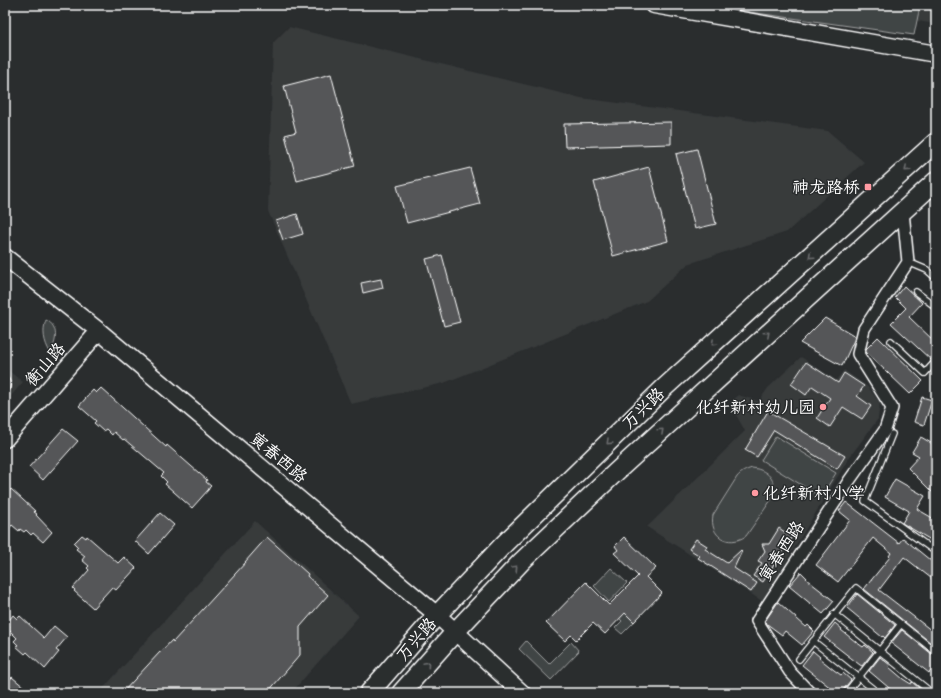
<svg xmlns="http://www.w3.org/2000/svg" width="941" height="698" viewBox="0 0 941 698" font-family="Itim,'LXGW WenKai TC',sans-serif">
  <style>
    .built { fill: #373a3b }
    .green { fill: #414445; stroke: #a0a2a2 }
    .building { fill: #555758; stroke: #fff }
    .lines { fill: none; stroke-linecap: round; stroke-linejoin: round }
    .lane-casing { stroke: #fff; stroke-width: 8 }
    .street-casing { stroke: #fff; stroke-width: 14 }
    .secondary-casing { stroke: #fff; stroke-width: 19 }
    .primary-casing { stroke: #fff; stroke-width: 21 }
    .lane { stroke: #2a2d2e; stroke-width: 5.5 }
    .street { stroke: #2a2d2e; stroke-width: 11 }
    .secondary { stroke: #2a2d2e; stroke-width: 16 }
    .primary { stroke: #2a2d2e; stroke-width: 18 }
    .oneway { stroke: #6a6c6d }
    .poi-dot { fill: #ff9aa2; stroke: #2a2d2e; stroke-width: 1.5 }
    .labels { text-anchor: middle; stroke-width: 3; stroke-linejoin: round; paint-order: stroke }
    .poi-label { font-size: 17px; fill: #fff; stroke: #2a2d2e; text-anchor: end }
    .street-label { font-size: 17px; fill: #fff; stroke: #2a2d2e }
  </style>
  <rect width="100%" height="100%" fill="#2a2d2e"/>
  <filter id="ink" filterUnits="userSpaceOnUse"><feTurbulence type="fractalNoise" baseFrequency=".025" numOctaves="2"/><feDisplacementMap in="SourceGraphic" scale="8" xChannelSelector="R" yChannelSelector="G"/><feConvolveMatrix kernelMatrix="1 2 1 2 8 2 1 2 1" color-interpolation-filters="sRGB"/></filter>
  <g filter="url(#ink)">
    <path class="built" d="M 817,5 L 936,5 L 936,24 Z
      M 289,27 L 581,98 L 828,131 L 864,162 L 787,232 L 688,264 L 647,301 L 444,383 L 351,404 L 268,211 L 273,43 Z
      M 801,357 L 836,380 L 844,370 L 868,387 L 880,403 L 878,419 L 849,458 L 762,601 L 647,527 L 745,431 L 730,404 L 738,395 L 759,401 L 768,388 Z
      M 5,368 L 23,382 L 5,403 Z
      M 255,521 L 359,616 L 291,693 L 99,693 Z"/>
    <path class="green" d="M 712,5 L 921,5 L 920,6 L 914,35 L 713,7 Z
      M 46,320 C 59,326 57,342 50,352 C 44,342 42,331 46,320 Z
      M 776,436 L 836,473 L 821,497 L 761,460 Z
      M 752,468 C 770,470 779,483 771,500 L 746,536 C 728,548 709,536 713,515 L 737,477 C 741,472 746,470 752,468 Z
      M 611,568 L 627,583 L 609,602 L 594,586 Z
      M 617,605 L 634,622 L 622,634 L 615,628 L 622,621 L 612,611 Z
      M 526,641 L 549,664 L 571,642 L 579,651 L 551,680 L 519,649 Z"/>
    <path class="building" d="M 331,74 L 355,166 L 297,181 L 285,135 L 296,132 L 284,86 Z
      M 671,122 L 671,144 L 565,147 L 564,124 Z
      M 697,149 L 716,224 L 695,229 L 676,154 Z
      M 649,167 L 668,241 L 613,256 L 594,182 Z
      M 470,168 L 480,204 L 407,223 L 397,186 Z
      M 297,214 L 303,234 L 283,240 L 276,221 Z
      M 442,255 L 460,322 L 444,326 L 426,259 Z
      M 381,279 L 383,288 L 363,293 L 361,283 Z
      M 904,286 L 922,303 L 909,317 L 936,343 L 936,355 L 931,360 L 891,323 L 906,308 L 895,297 Z
      M 825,318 L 855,336 L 854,340 L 842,366 L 800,343 Z
      M 878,337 L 923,381 L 910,394 L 866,352 L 866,349 Z
      M 806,362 L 838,383 L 844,373 L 864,386 L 857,396 L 871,406 L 862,419 L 843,407 L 830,427 L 817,418 L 830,398 L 812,386 L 806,395 L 791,384 Z
      M 101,388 L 166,447 L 167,445 L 207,480 L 206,482 L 211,486 L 209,488 L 209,489 L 192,508 L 165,484 L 167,482 L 161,476 L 164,473 L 124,439 L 123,440 L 114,432 L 112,435 L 106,429 L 103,431 L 94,423 L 96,421 L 79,406 L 93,390 L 96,393 Z
      M 922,397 L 932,400 L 924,425 L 914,422 Z
      M 768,411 L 845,456 L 837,469 L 774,430 L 757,457 L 745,450 Z
      M 63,429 L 78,441 L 43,480 L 29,467 Z
      M 921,437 L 936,446 L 936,496 L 908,468 L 919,456 L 912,452 Z
      M 895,479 L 925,496 L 917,509 L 936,520 L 936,543 L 902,523 L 909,511 L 885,497 Z
      M 11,489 L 35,511 L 34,512 L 37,514 L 36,515 L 52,532 L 43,542 L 33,533 L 31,535 L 26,530 L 24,532 L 20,529 L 19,531 L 12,525 L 5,533 L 5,496 Z
      M 846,502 L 899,543 L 903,538 L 936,565 L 936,582 L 904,557 L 879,590 L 936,634 L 936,647 L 864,589 L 890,557 L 889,556 L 891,553 L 873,538 L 838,582 L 816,565 L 850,520 L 839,511 Z
      M 160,513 L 174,525 L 149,554 L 135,541 Z
      M 779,528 L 792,537 L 763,582 L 753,576 L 762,563 L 758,561 L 765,551 L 762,544 L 769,544 Z
      M 82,535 L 86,538 L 87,536 L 118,563 L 124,557 L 136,568 L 116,590 L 112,587 L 93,608 L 74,591 L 75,590 L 73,588 L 89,570 L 87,568 L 89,566 L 82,560 L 85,556 L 76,549 L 78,547 L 74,543 Z
      M 267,537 L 308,574 L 307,576 L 328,595 L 300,627 L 300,655 L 267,693 L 122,693 L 160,652 L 161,652 L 172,640 L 173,642 L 246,562 L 245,562 Z
      M 624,537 L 656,568 L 646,577 L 662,593 L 634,622 L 625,613 L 605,634 L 593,623 L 576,640 L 571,635 L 565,641 L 546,623 L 586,582 L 609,605 L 638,576 L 614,553 L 618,550 L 615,546 Z
      M 696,539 L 707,546 L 705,549 L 727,563 L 741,550 L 742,551 L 734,568 L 757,583 L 751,592 L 698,558 L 700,556 L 689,549 Z
      M 801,572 L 807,578 L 806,579 L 834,601 L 823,614 L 789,586 Z
      M 857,594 L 895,625 L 885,638 L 883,636 L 882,637 L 847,608 Z
      M 778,602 L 806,627 L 808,625 L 814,631 L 802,645 L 785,631 L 782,635 L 767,624 L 765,621 Z
      M 13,615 L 17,619 L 20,616 L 44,638 L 54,626 L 67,637 L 56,650 L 59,652 L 45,669 L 27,652 L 25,654 L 16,646 L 18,645 L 14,641 L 17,638 L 8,629 L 10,627 L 6,624 Z
      M 835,623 L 842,629 L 841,630 L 856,642 L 863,647 L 865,645 L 873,652 L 862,666 L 860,665 L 824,637 Z
      M 902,630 L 933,655 L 936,656 L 936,665 L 929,673 L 891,643 Z
      M 813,651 L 820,657 L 819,658 L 834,670 L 841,675 L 843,673 L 851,680 L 843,690 L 842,693 L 837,693 L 802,665 Z
      M 880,657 L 890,665 L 889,667 L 903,679 L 911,684 L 912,682 L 919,688 L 914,693 L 895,693 L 869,671 Z
      M 12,677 L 31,693 L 5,693 L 5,685 Z"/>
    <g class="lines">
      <g class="lane-casing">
        <path id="lane" d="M 908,262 L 927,270 L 936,278
          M 916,292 L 936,307
          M 891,341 L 925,373 L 936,361
          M 5,379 C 8,383 8,386 5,390
          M 892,434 L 865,501 L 936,552
          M 834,614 L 932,693
          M 813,641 L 878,693
          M 799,659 L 856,588 L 936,652
          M 846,693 L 901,624"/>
      </g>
      <g class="street-casing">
        <path id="street" d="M 810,693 L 790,672 L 757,621 L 849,481 L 885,430 L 892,408 L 858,354 L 864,329 L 908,262 L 903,212"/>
      </g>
      <g class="secondary-casing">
        <path id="secondary" d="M 654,5 L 936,54
          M 5,257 L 99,331 L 437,615 L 522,693
          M 5,439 L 99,331"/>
      </g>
      <g class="primary-casing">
        <path id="primary" d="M 369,693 L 437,615 L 505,543 L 665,387 L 936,142
          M 401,693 L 455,632 L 522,561 L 616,472 L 685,409 L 936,181"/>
      </g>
      <use href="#lane" class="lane"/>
      <use href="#street" class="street"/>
      <use href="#secondary" class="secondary"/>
      <use href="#primary" class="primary"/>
    </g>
    <defs><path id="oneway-chevron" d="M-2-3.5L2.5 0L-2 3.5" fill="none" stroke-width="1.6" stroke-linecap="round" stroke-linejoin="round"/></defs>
    <g class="oneway">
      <use href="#oneway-chevron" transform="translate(907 169) rotate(138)"/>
      <use href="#oneway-chevron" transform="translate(811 256) rotate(138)"/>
      <use href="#oneway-chevron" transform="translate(767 334) rotate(-42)"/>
      <use href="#oneway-chevron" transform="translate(714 343) rotate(138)"/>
      <use href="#oneway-chevron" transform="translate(661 431) rotate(-43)"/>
      <use href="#oneway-chevron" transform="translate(609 442) rotate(136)"/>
      <use href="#oneway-chevron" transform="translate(515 568) rotate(-47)"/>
      <use href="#oneway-chevron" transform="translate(427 664) rotate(-49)"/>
    </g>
  </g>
  <g class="poi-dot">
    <rect x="864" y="183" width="8" height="8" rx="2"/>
    <circle cx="823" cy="407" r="4"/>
    <circle cx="755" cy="493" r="4"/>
  </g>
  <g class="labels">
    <g class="poi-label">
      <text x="860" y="193">神龙路桥</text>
      <text x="815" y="413">化纤新村幼儿园</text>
      <text x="763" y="499" text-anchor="start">化纤新村小学</text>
    </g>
    <g class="street-label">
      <text transform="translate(45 364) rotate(-49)" y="6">衡山路</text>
      <text transform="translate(643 408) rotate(-44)" y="6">万兴路</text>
      <text transform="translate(279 457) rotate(40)" y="6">寅春西路</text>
      <text transform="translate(781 551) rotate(-57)" y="6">寅春西路</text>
      <text transform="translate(416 639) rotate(-49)" y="6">万兴路</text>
    </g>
  </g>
  <rect width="941" height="698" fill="none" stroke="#2a2d2e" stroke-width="20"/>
  <rect x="10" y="10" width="921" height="678" fill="none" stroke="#fff" stroke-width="1.5" filter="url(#ink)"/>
</svg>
